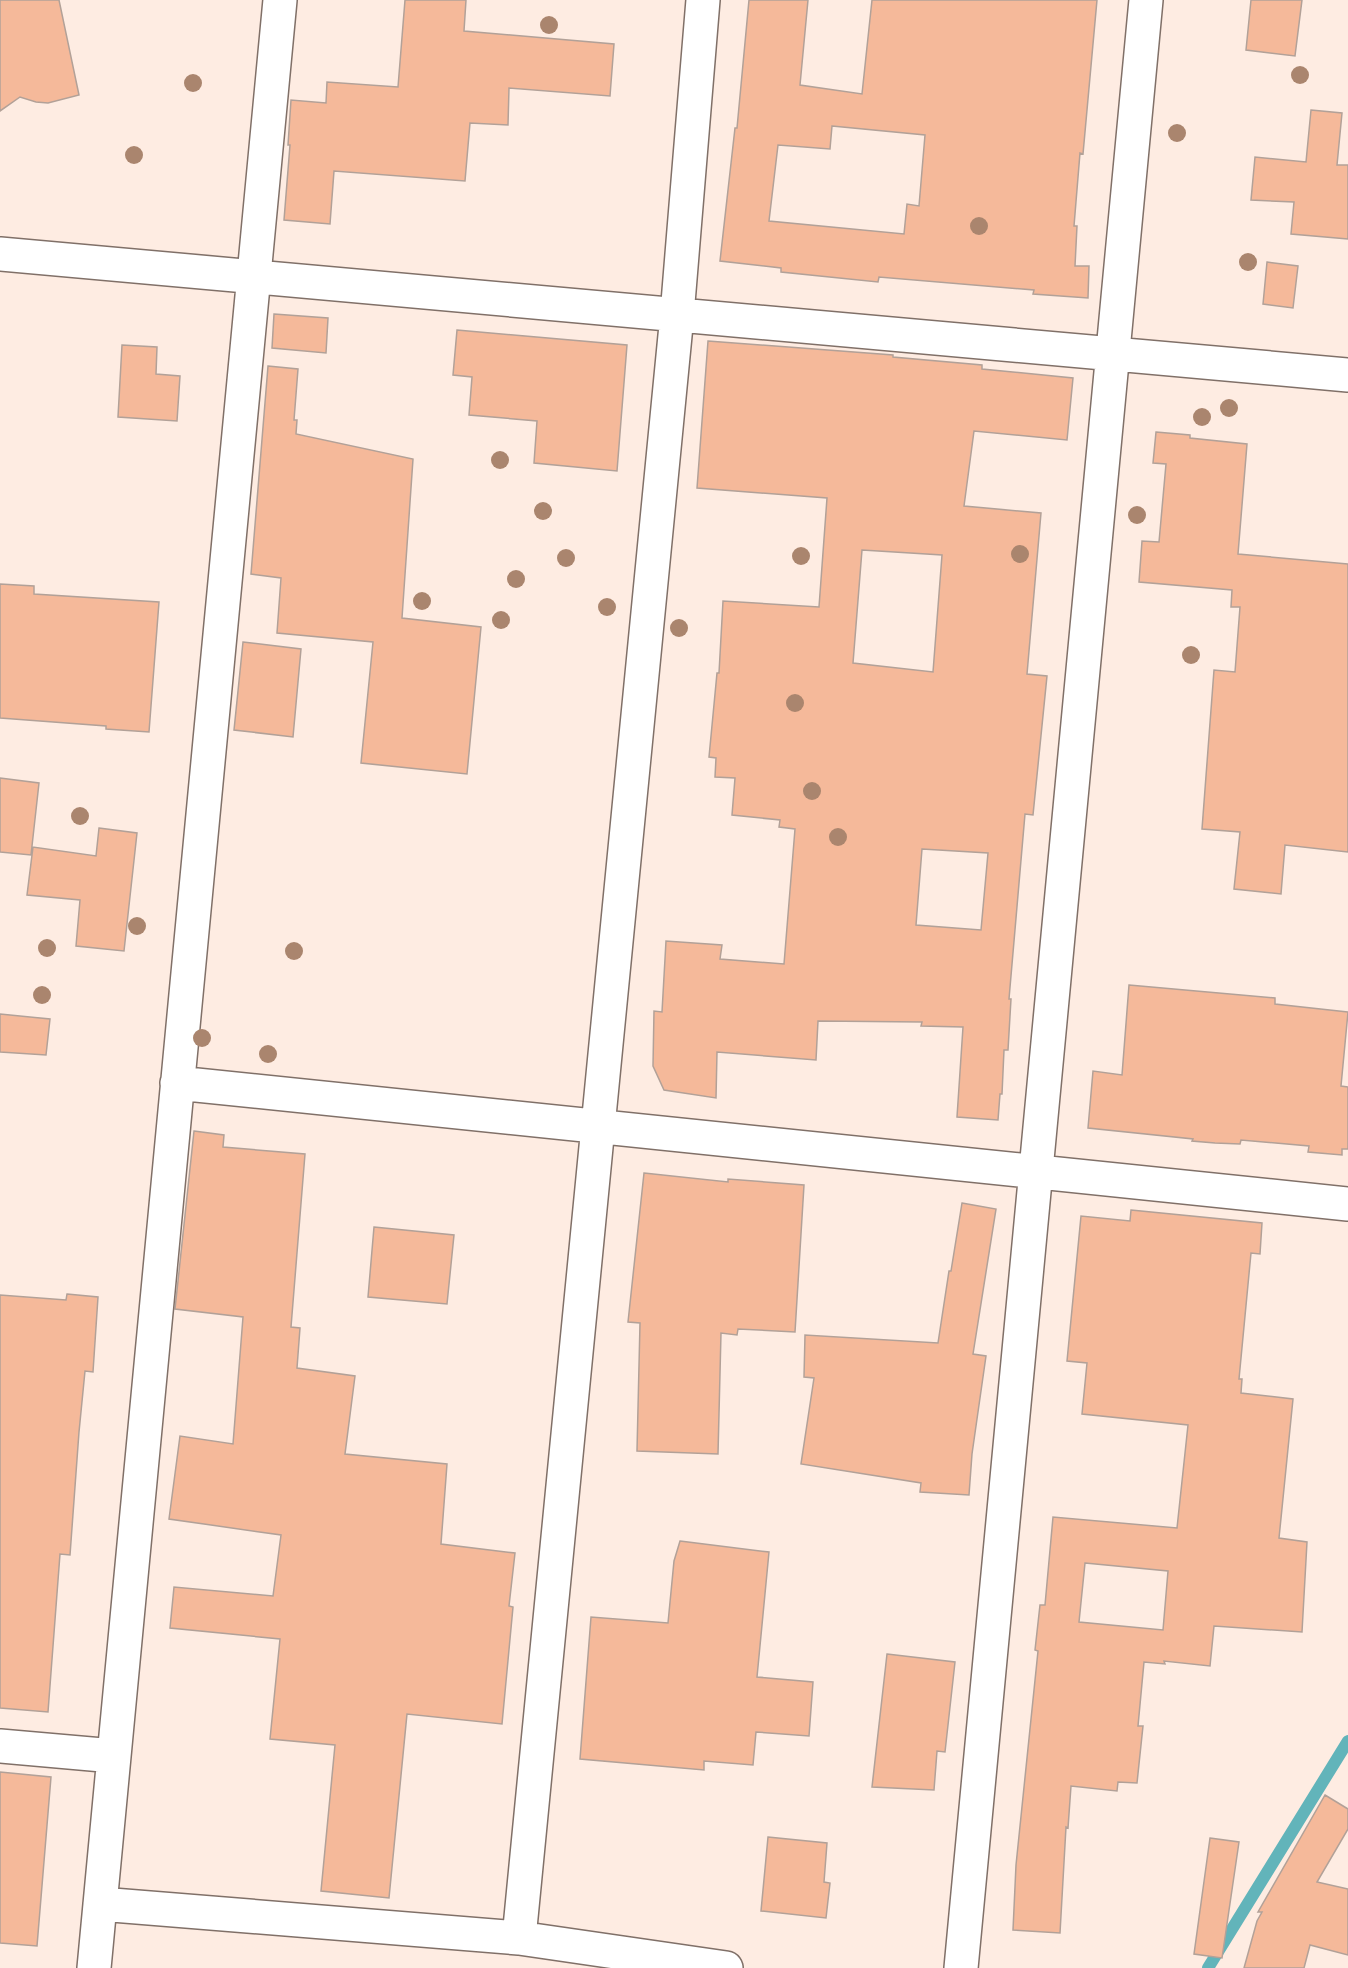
<svg xmlns="http://www.w3.org/2000/svg" width="1348" height="1968" viewBox="0 0 1348 1968" font-family="'Public Sans',sans-serif">
  <style>
    .lines { fill: none; stroke-linecap: round; stroke-linejoin: round }
    .stream { stroke: #62b4ba; stroke-width: 12 }
    .building { fill: #f5b99a; stroke: #b2a198; stroke-width: 1.5; fill-rule: evenodd }
    .street-casing { stroke: #807068; stroke-width: 36 }
    .street { stroke: #fff; stroke-width: 33 }
    .tree { fill: #aa856e }
  </style>
  <rect width="100%" height="100%" fill="#feece2"/>
  <g class="lines">
    <path class="stream" d="M 1208,1968 L 1348,1741"/>
  </g>
  <path class="building" d="M 0,0 L 59,0 L 79,95 L 48,103 L 36,102 L 20,97 L 0,111 Z
    M 405,0 L 466,0 L 464,31 L 614,44 L 610,96 L 509,88 L 508,125 L 470,123 L 465,181 L 334,171 L 330,224 L 284,220 L 290,145 L 288,145 L 291,100 L 326,103 L 327,82 L 398,87 Z
    M 749,0 L 808,0 L 800,85 L 862,94 L 872,0 L 1097,0 L 1083,154 L 1080,153 L 1074,226 L 1077,226 L 1075,266 L 1089,266 L 1088,298 L 1033,294 L 1034,290 L 879,277 L 878,282 L 781,272 L 781,268 L 720,261 L 735,128 L 737,128 ZM 832,126 L 925,135 L 919,206 L 907,204 L 904,234 L 769,221 L 778,145 L 830,149 Z
    M 1251,0 L 1302,0 L 1295,56 L 1246,50 Z
    M 1311,110 L 1342,113 L 1337,165 L 1348,165 L 1348,239 L 1291,234 L 1294,202 L 1251,200 L 1255,157 L 1306,162 Z
    M 1267,262 L 1298,266 L 1293,308 L 1263,304 Z
    M 274,314 L 328,318 L 326,353 L 272,348 Z
    M 457,330 L 627,345 L 617,471 L 534,463 L 537,421 L 469,415 L 472,377 L 453,375 Z
    M 708,341 L 893,355 L 893,357 L 982,365 L 982,369 L 1073,378 L 1067,440 L 974,431 L 964,506 L 1041,513 L 1027,674 L 1047,676 L 1033,815 L 1025,814 L 1009,999 L 1011,999 L 1008,1050 L 1004,1050 L 1002,1094 L 1000,1094 L 998,1120 L 957,1117 L 963,1027 L 921,1026 L 922,1022 L 818,1021 L 816,1060 L 717,1052 L 716,1098 L 664,1090 L 653,1066 L 654,1011 L 662,1012 L 666,941 L 722,945 L 720,959 L 784,964 L 795,829 L 779,827 L 780,820 L 732,815 L 735,778 L 715,777 L 716,758 L 709,757 L 717,673 L 719,673 L 723,601 L 819,607 L 827,498 L 697,488 ZM 862,550 L 942,555 L 933,672 L 853,663 ZM 922,849 L 988,853 L 981,930 L 916,925 Z
    M 122,345 L 157,347 L 156,374 L 180,376 L 177,421 L 118,417 Z
    M 268,366 L 298,369 L 294,420 L 297,420 L 296,434 L 413,459 L 402,618 L 481,627 L 467,774 L 361,763 L 373,642 L 277,633 L 281,578 L 251,574 Z
    M 1156,432 L 1190,435 L 1190,438 L 1247,444 L 1238,554 L 1348,564 L 1348,852 L 1285,845 L 1281,894 L 1234,889 L 1240,832 L 1202,829 L 1214,670 L 1235,672 L 1240,607 L 1231,607 L 1232,590 L 1139,582 L 1142,541 L 1159,542 L 1166,464 L 1153,463 Z
    M 0,584 L 34,586 L 34,594 L 159,602 L 149,732 L 106,729 L 106,726 L 0,718 Z
    M 243,642 L 301,649 L 293,737 L 234,730 Z
    M 0,778 L 39,783 L 31,855 L 0,852 Z
    M 99,828 L 137,833 L 124,951 L 76,946 L 80,900 L 27,895 L 33,847 L 96,856 Z
    M 1129,985 L 1275,998 L 1275,1004 L 1348,1012 L 1341,1086 L 1348,1087 L 1348,1149 L 1342,1149 L 1342,1155 L 1308,1152 L 1309,1146 L 1241,1140 L 1240,1144 L 1215,1143 L 1192,1141 L 1193,1139 L 1088,1128 L 1093,1071 L 1122,1075 Z
    M 0,1014 L 50,1019 L 46,1055 L 0,1052 Z
    M 194,1131 L 224,1135 L 223,1147 L 305,1154 L 291,1327 L 300,1328 L 297,1368 L 355,1376 L 345,1454 L 447,1464 L 441,1544 L 515,1553 L 509,1606 L 513,1607 L 502,1724 L 407,1714 L 389,1898 L 321,1891 L 335,1745 L 270,1739 L 280,1639 L 170,1628 L 174,1587 L 273,1596 L 281,1535 L 169,1519 L 180,1436 L 233,1444 L 243,1317 L 175,1309 Z
    M 644,1173 L 728,1182 L 728,1179 L 804,1185 L 795,1332 L 738,1329 L 737,1335 L 721,1333 L 718,1454 L 637,1451 L 640,1323 L 628,1322 Z
    M 962,1203 L 996,1209 L 973,1354 L 986,1356 L 972,1454 L 969,1495 L 920,1492 L 921,1483 L 801,1464 L 814,1378 L 804,1377 L 805,1335 L 938,1343 L 949,1271 L 951,1271 Z
    M 1131,1210 L 1262,1223 L 1260,1254 L 1251,1253 L 1239,1379 L 1242,1379 L 1241,1393 L 1293,1399 L 1279,1538 L 1307,1542 L 1302,1632 L 1214,1626 L 1210,1666 L 1164,1661 L 1165,1664 L 1144,1662 L 1138,1726 L 1143,1726 L 1137,1783 L 1118,1782 L 1117,1791 L 1071,1786 L 1068,1828 L 1066,1827 L 1060,1933 L 1013,1930 L 1016,1865 L 1038,1651 L 1035,1650 L 1040,1605 L 1045,1605 L 1053,1517 L 1177,1528 L 1188,1425 L 1082,1414 L 1087,1363 L 1067,1361 L 1081,1216 L 1130,1221 ZM 1085,1563 L 1168,1571 L 1163,1630 L 1079,1622 Z
    M 374,1227 L 454,1235 L 447,1304 L 368,1297 Z
    M 67,1294 L 98,1297 L 93,1372 L 85,1371 L 79,1432 L 70,1555 L 60,1554 L 48,1712 L 0,1708 L 0,1295 L 66,1300 Z
    M 680,1541 L 769,1552 L 757,1677 L 813,1682 L 809,1736 L 756,1732 L 753,1765 L 704,1761 L 704,1770 L 580,1759 L 591,1617 L 668,1623 L 674,1561 Z
    M 887,1654 L 955,1662 L 945,1752 L 937,1751 L 934,1790 L 872,1787 Z
    M 0,1772 L 51,1777 L 37,1946 L 0,1943 Z
    M 1325,1795 L 1348,1809 L 1348,1829 L 1317,1882 L 1348,1889 L 1348,1955 L 1310,1945 L 1304,1968 L 1244,1968 L 1257,1921 L 1262,1912 L 1258,1912 Z
    M 768,1837 L 827,1843 L 824,1882 L 830,1883 L 826,1918 L 761,1911 Z
    M 1210,1838 L 1239,1842 L 1222,1958 L 1194,1954 Z"/>
  <g class="lines">
    <g class="street-casing">
      <path id="street" d="M 0,254 L 1348,375
        M 177,1083 L 1348,1204
        M 0,1746 L 114,1756
        M 100,1904 L 519,1938 L 726,1968
        M 519,1938 L 677,315 L 703,0
        M 94,1968 L 280,0
        M 961,1968 L 1146,0"/>
    </g>
    <use href="#street" class="street"/>
  </g>
  <g class="tree">
    <circle cx="549" cy="25" r="9"/>
    <circle cx="1300" cy="75" r="9"/>
    <circle cx="193" cy="83" r="9"/>
    <circle cx="1177" cy="133" r="9"/>
    <circle cx="134" cy="155" r="9"/>
    <circle cx="979" cy="226" r="9"/>
    <circle cx="1248" cy="262" r="9"/>
    <circle cx="1229" cy="408" r="9"/>
    <circle cx="1202" cy="417" r="9"/>
    <circle cx="500" cy="460" r="9"/>
    <circle cx="543" cy="511" r="9"/>
    <circle cx="1137" cy="515" r="9"/>
    <circle cx="1020" cy="554" r="9"/>
    <circle cx="801" cy="556" r="9"/>
    <circle cx="566" cy="558" r="9"/>
    <circle cx="516" cy="579" r="9"/>
    <circle cx="422" cy="601" r="9"/>
    <circle cx="607" cy="607" r="9"/>
    <circle cx="501" cy="620" r="9"/>
    <circle cx="679" cy="628" r="9"/>
    <circle cx="1191" cy="655" r="9"/>
    <circle cx="795" cy="703" r="9"/>
    <circle cx="812" cy="791" r="9"/>
    <circle cx="80" cy="816" r="9"/>
    <circle cx="838" cy="837" r="9"/>
    <circle cx="137" cy="926" r="9"/>
    <circle cx="47" cy="948" r="9"/>
    <circle cx="294" cy="951" r="9"/>
    <circle cx="42" cy="995" r="9"/>
    <circle cx="202" cy="1038" r="9"/>
    <circle cx="268" cy="1054" r="9"/>
  </g>
</svg>
